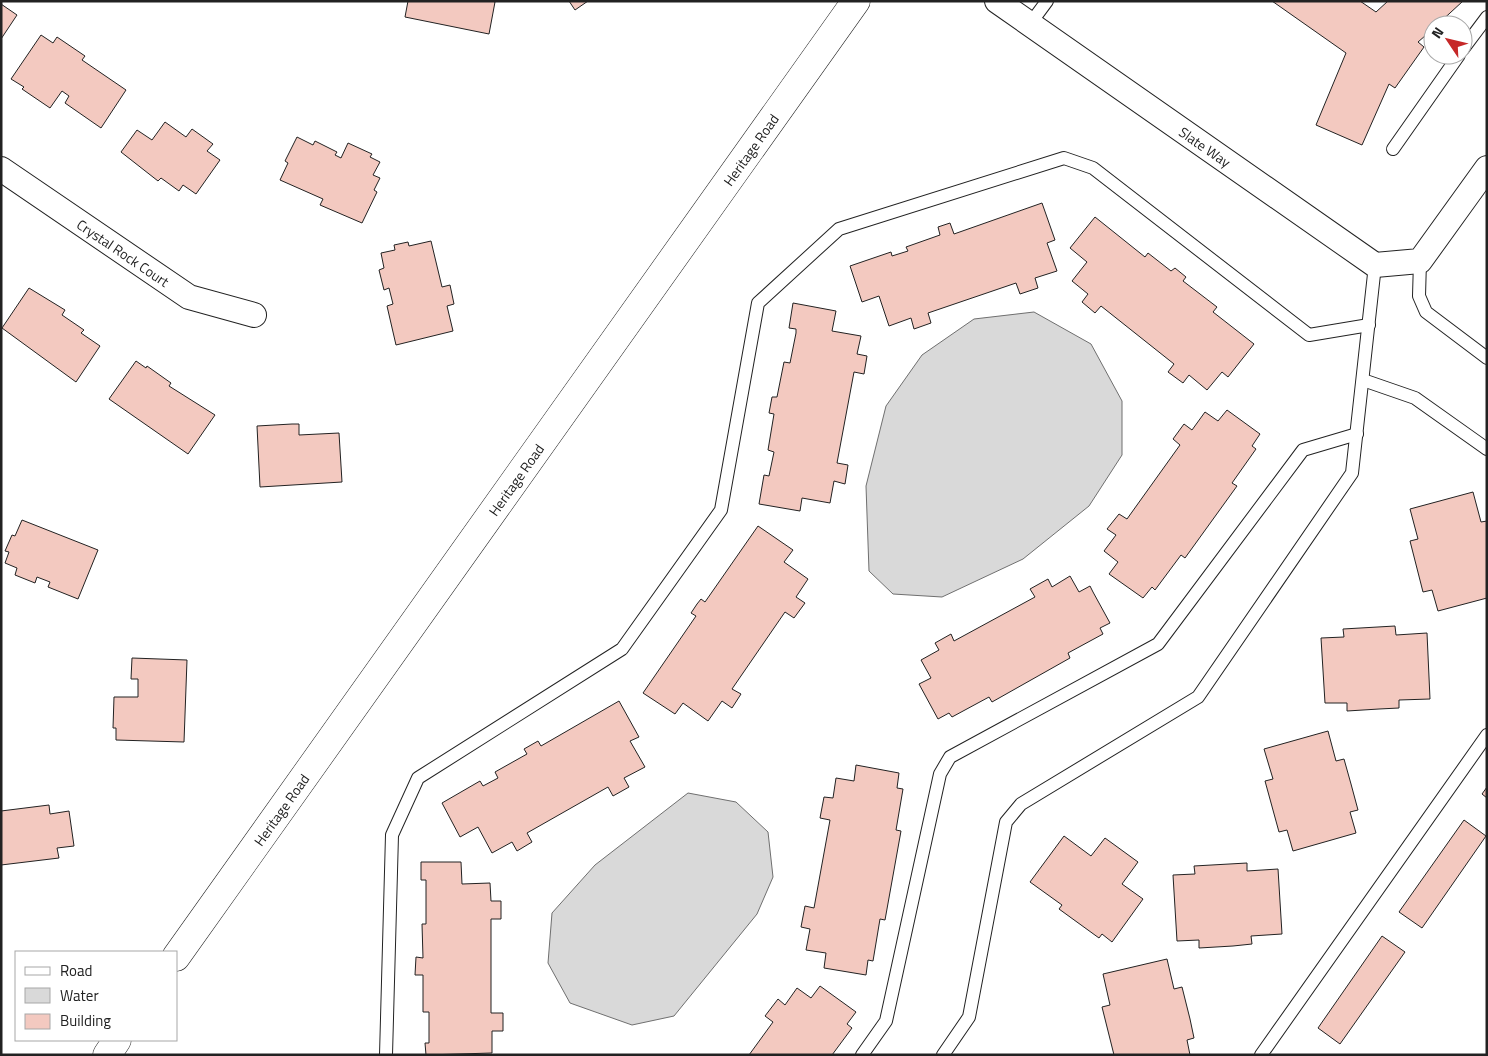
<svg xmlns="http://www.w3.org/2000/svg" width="1488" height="1056" viewBox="0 0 1488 1056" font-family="'Titillium Web',sans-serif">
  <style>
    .water { fill: #d9d9d9; stroke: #6f6f6f }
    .building { fill: #f3c9c0; stroke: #222 }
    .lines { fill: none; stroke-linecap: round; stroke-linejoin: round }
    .lane-casing { stroke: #222; stroke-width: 14 }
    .street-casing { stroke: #222; stroke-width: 26 }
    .secondary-casing { stroke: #222; stroke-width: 29 }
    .lane { stroke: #fff; stroke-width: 12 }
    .street { stroke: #fff; stroke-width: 24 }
    .secondary { stroke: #fff; stroke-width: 28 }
    .labels { text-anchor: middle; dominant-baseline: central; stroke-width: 4; stroke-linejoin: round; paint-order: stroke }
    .street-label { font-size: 14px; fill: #222; stroke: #fff }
  </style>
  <rect width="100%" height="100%" fill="#fff"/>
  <g class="water">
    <path d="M 1034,312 L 1091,344 L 1122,401 L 1122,455 L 1089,506 L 1023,559 L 942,597 L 893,594 L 869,571 L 866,486 L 886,406 L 922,355 L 974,319 Z"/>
    <path d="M 688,793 L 736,802 L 768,832 L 773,877 L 757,914 L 674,1016 L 632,1025 L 570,1003 L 548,963 L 552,913 L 595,865 Z"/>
  </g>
  <g class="building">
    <path d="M 408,1 L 492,1 L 495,2 L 489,34 L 405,17 Z"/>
    <path d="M 569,1 L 588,1 L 575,10 Z"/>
    <path d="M 1272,1 L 1360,1 L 1376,12 L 1388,1 L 1463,1 L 1437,25 L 1433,25 L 1433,29 L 1418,42 L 1424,47 L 1395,88 L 1389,84 L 1362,145 L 1316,125 L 1346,53 Z"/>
    <path d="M 1,4 L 17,15 L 1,39 Z"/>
    <path d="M 41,35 L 53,43 L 57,37 L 85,56 L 82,60 L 126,90 L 101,128 L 65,103 L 69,96 L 62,91 L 50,108 L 22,89 L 24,87 L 11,79 Z"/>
    <path d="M 165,122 L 186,137 L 192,129 L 213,144 L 207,151 L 220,160 L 196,194 L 183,185 L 179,191 L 161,178 L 158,181 L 121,152 L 137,130 L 152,140 Z"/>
    <path d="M 297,137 L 313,145 L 315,141 L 337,152 L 335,155 L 341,158 L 348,143 L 372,154 L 370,157 L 380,162 L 373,175 L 380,178 L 374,190 L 377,192 L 362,223 L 320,205 L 323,199 L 280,180 L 288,163 L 285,161 Z"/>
    <path d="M 1042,203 L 1055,240 L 1047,243 L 1057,271 L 1035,278 L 1038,288 L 1020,294 L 1016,283 L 928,313 L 931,323 L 914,329 L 911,318 L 889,326 L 879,296 L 862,302 L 850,266 L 891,252 L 892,256 L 908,251 L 906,247 L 940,235 L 938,227 L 950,223 L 954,234 Z"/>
    <path d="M 1095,217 L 1145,257 L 1148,253 L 1171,271 L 1175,268 L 1186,277 L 1183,281 L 1217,307 L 1213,312 L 1254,344 L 1228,377 L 1222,372 L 1207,390 L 1189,375 L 1183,383 L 1168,372 L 1174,364 L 1101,306 L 1095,313 L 1082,302 L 1088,294 L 1072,281 L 1087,262 L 1070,248 Z"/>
    <path d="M 431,241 L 442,287 L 450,285 L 454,304 L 447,306 L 453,331 L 396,345 L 387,306 L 393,304 L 389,288 L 384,290 L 379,270 L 384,268 L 381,253 L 395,250 L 394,245 L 408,242 L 409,246 Z"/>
    <path d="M 29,288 L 65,310 L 62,315 L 84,330 L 81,333 L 100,346 L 76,382 L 2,328 Z"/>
    <path d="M 793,303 L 836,311 L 832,331 L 861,336 L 857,354 L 867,356 L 864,374 L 854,372 L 837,463 L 848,465 L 845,484 L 834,481 L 830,503 L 802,498 L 800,511 L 759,504 L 764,475 L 769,476 L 774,452 L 768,450 L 774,414 L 769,413 L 772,397 L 777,397 L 784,362 L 790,363 L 796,333 L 796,329 L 789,328 Z"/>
    <path d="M 136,361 L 146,368 L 147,366 L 171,383 L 169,386 L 215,415 L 188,454 L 109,399 Z"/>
    <path d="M 1227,410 L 1260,434 L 1252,446 L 1256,449 L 1232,483 L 1237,486 L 1185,558 L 1181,555 L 1155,590 L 1152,587 L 1143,598 L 1109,574 L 1118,562 L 1104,551 L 1116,535 L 1107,529 L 1119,514 L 1127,519 L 1180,445 L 1173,439 L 1184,424 L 1192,430 L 1205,412 L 1218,421 Z"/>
    <path d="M 292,424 L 299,424 L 299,435 L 339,433 L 342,482 L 260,487 L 257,426 Z"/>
    <path d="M 1473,492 L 1481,522 L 1487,521 L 1487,598 L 1438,611 L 1432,590 L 1423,592 L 1410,541 L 1418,539 L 1410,509 Z"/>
    <path d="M 22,520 L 98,550 L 78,599 L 48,587 L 50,582 L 37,577 L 35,583 L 15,575 L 17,568 L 5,563 L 9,552 L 5,551 L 12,535 L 15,536 Z"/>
    <path d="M 758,526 L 793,550 L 784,562 L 808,579 L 796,597 L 805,603 L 794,618 L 785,612 L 732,689 L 741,694 L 732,708 L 722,701 L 708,721 L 683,703 L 675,714 L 643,693 L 696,616 L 691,613 L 697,604 L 701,599 L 705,602 Z"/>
    <path d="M 1070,576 L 1079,592 L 1090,586 L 1093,592 L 1110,623 L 1100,628 L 1103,634 L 1068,653 L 1070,658 L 992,702 L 989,697 L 952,717 L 949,713 L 938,719 L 919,684 L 931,678 L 921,660 L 939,650 L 935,643 L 951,634 L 954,641 L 1035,597 L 1030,589 L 1048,579 L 1052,587 Z"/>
    <path d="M 1395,626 L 1396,635 L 1427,633 L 1430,699 L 1399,700 L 1399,708 L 1379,709 L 1347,711 L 1347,703 L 1325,703 L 1321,638 L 1344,637 L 1343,629 Z"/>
    <path d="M 132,658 L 187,660 L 184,742 L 116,740 L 116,728 L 113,728 L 114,697 L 138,697 L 138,679 L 131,679 Z"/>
    <path d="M 619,701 L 639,737 L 630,741 L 645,767 L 624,778 L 629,787 L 613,796 L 608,787 L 527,833 L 532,842 L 517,851 L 512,842 L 492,853 L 478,827 L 460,837 L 442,803 L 480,781 L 483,786 L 498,778 L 495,772 L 527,754 L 524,749 L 538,741 L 541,746 Z"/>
    <path d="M 1328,731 L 1336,761 L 1344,759 L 1351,784 L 1358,810 L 1350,812 L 1356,833 L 1293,851 L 1287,830 L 1279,832 L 1265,781 L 1273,779 L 1264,749 Z"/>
    <path d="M 856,765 L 899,773 L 897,788 L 903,789 L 896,830 L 901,831 L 885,920 L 880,919 L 873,961 L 868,960 L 866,975 L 824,968 L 826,953 L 806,950 L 810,929 L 801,927 L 805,906 L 814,908 L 830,820 L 820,818 L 824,797 L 833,798 L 836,778 L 854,781 Z"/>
    <path d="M 1487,787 L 1487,798 L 1482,794 Z"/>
    <path d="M 49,805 L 50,814 L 69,811 L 74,846 L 57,848 L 59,858 L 1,865 L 1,811 Z"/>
    <path d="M 1464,820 L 1486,836 L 1422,928 L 1399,912 Z"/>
    <path d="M 1064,836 L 1091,856 L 1105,838 L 1138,862 L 1122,884 L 1143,899 L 1112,942 L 1102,934 L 1099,938 L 1059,909 L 1062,905 L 1030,882 Z"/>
    <path d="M 421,862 L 461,862 L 462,884 L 490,883 L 491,901 L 501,901 L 501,919 L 491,919 L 491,1013 L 503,1013 L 503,1031 L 492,1031 L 492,1053 L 426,1055 L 425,1043 L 429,1043 L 429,1012 L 423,1012 L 423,975 L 415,975 L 416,957 L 423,958 L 422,924 L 426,924 L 426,880 L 421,880 Z"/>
    <path d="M 1247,863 L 1247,871 L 1278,869 L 1282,934 L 1251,936 L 1252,944 L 1233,946 L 1199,948 L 1199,940 L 1177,941 L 1173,875 L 1195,874 L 1194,866 Z"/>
    <path d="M 1382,936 L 1405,952 L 1340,1044 L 1318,1028 Z"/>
    <path d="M 1167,959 L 1174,989 L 1182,987 L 1190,1019 L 1194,1038 L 1187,1040 L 1190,1055 L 1114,1055 L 1102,1007 L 1110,1005 L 1103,974 Z"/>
    <path d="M 820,986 L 856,1012 L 847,1024 L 852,1028 L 832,1055 L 749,1055 L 773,1022 L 765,1016 L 778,999 L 785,1005 L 797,988 L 811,998 Z"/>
  </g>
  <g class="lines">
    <g class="lane-casing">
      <g id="lane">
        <path d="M 1030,24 L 1047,1"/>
        <path d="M 1463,49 L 1487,17"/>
        <path d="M 1393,149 L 1459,55"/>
        <path d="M 1420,261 L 1419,296 L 1426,312 L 1487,358"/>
        <path d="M 1363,380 L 1415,398 L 1487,449"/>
        <path d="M 386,1055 L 392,835 L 418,778 L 622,649 L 721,510 L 758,303 L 839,229 L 1064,158 L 1093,168 L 1309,335 L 1369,325"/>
        <path d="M 862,1055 L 886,1021 L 940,774 L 950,757 L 1158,644 L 1303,450 L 1357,434"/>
        <path d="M 943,1055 L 969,1017 L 1006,822 L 1021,804 L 1198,697 L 1352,473 L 1375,265"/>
        <path d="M 1261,1055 L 1487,735"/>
      </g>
    </g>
    <g class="street-casing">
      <g id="street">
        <path id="s1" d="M 997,1 L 1375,265 L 1420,261 L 1487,168"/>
        <path id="s2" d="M 1,169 L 189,297 L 254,315"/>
      </g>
    </g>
    <g class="secondary-casing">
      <g id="secondary">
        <path id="s3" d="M 176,957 L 856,1"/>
        <path d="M 107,1055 L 117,1040"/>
      </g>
    </g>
    <use href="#lane" class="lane"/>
    <use href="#street" class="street"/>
    <use href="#secondary" class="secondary"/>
  </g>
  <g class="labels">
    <g class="street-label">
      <text stroke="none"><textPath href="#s1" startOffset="254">Slate Way</textPath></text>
      <text stroke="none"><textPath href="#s3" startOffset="991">Heritage Road</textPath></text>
      <text stroke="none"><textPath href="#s2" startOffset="148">Crystal Rock Court</textPath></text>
      <text stroke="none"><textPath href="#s3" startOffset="586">Heritage Road</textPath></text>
      <text stroke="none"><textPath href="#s3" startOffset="181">Heritage Road</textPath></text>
    </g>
  </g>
  <rect width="1488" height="1056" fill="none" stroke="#222222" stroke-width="5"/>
  <rect x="15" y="951" width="162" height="90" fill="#ffffff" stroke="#a7a7a7"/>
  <rect x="25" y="967" width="25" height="8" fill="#ffffff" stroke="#a7a7a7"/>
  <text x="60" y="976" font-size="15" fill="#222222">Road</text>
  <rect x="25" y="988" width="25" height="15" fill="#d9d9d9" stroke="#a7a7a7"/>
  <text x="60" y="1001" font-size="15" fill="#222222">Water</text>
  <rect x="25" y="1014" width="25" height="15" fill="#f3c9c0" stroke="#a7a7a7"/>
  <text x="60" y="1026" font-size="15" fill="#222222">Building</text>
  <g transform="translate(1448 40) rotate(305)"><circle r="24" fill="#ffffff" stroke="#a7a7a7"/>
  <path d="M0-4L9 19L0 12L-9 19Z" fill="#c62828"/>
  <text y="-8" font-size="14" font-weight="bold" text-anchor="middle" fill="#222222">N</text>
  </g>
</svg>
